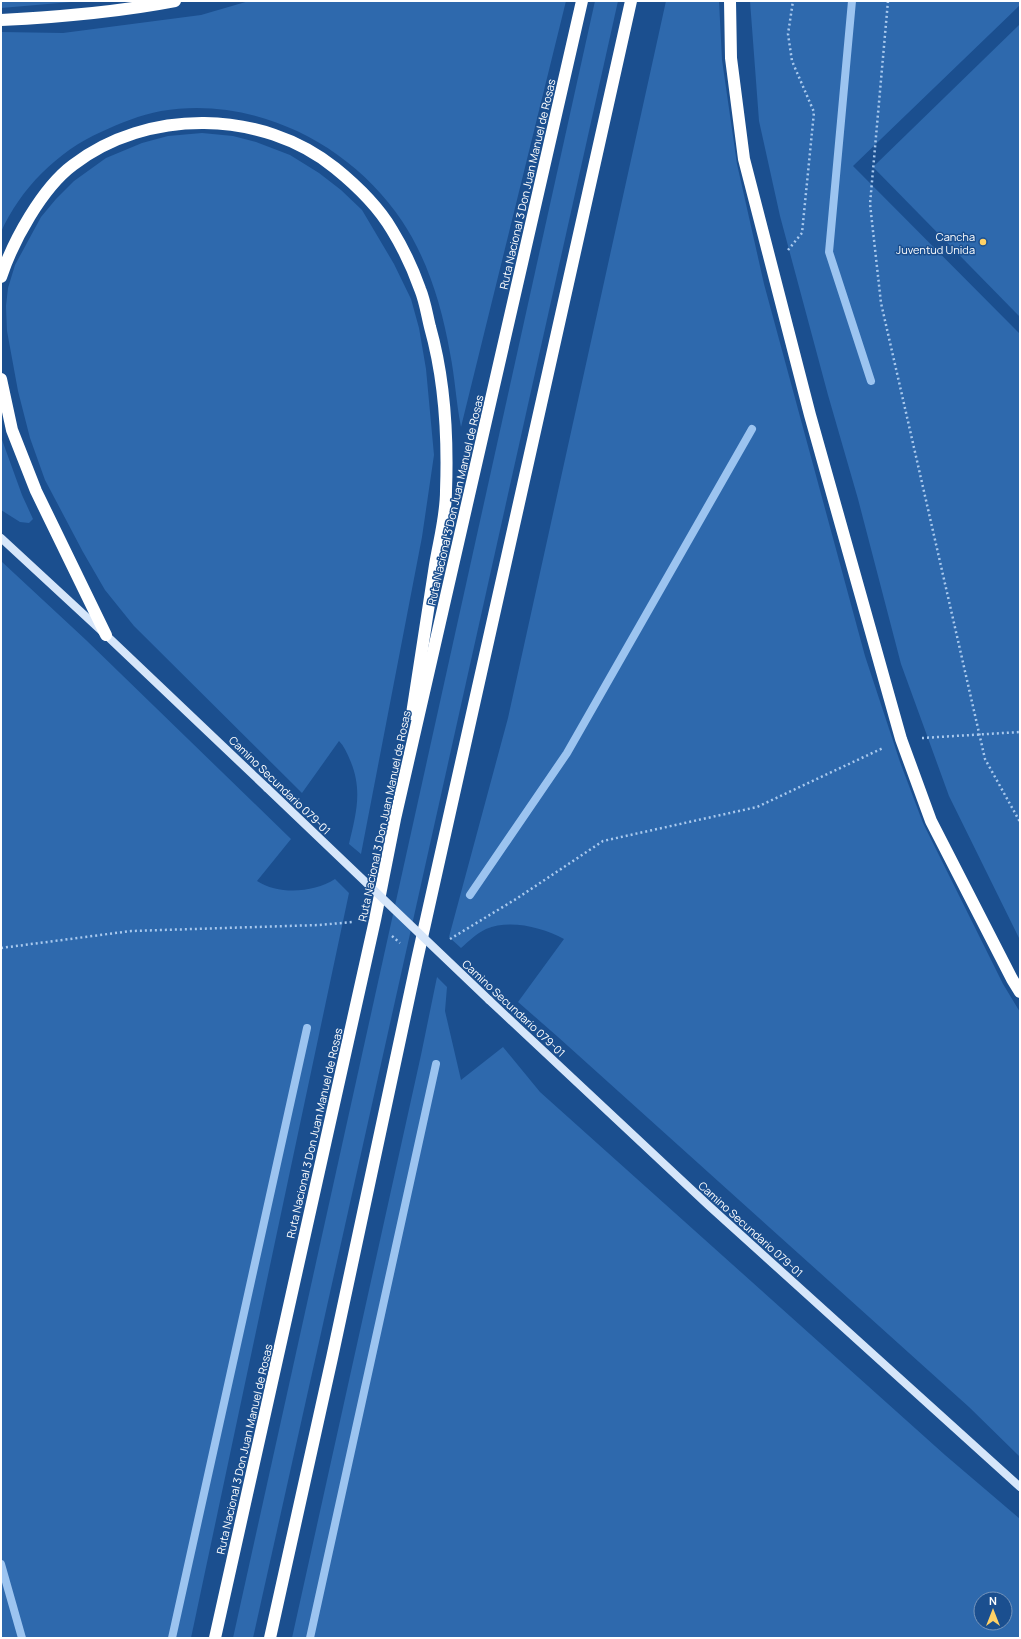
<svg xmlns="http://www.w3.org/2000/svg" width="1021" height="1639" viewBox="0 0 1021 1639" font-family="Manrope,sans-serif">
  <style>
    .green { fill: #2e69ad; fill-rule: evenodd }
    .lines { fill: none; stroke-linecap: round; stroke-linejoin: round }
    .stream { stroke: #9cc4f0; stroke-width: 8 }
    .path { stroke: #a9c9ee; stroke-width: 2.5; stroke-dasharray: 2 3; stroke-linecap: butt }
    .secondary { stroke: #d6e6fa; stroke-width: 8 }
    .highway { stroke: #fff; stroke-width: 12 }
    .secondary-bridge { stroke: #d6e6fa; stroke-width: 8 }
    .poi-dot { fill: #ffd166; stroke: #1b4f8f; stroke-width: 1.5 }
    .labels { text-anchor: middle; dominant-baseline: central; stroke-width: 3; stroke-linejoin: round; paint-order: stroke }
    .street-label { font-size: 11px; fill: #fff; stroke: #1b4f8f }
    .poi-label { font-size: 11px; fill: #fff; stroke: #1b4f8f; text-anchor: end }
  </style>
  <rect width="100%" height="100%" fill="#1b4f8f"/>
  <g class="green">
    <path d="M 1,1 L 83,1 L 1,8 Z"/>
    <path d="M 249,1 L 566,1 L 461,427 C 456,402 455,378 450,353 C 442,307 428,260 402,221 C 351,144 254,95 161,111 C 140,115 120,123 101,132 C 58,151 20,189 1,232 L 1,32 L 63,33 L 201,15 Z"/>
    <path d="M 595,1 L 618,1 L 253,1638 L 233,1638 Z"/>
    <path d="M 666,1 L 719,1 L 722,60 L 737,164 L 764,284 L 865,656 L 900,762 L 923,823 L 1003,984 L 1020,1012 L 1020,1457 L 969,1407 L 558,1037 L 518,1002 L 564,939 C 542,927 509,919 486,929 C 476,934 469,941 461,948 L 449,937 L 508,718 Z"/>
    <path d="M 750,1 L 1020,1 L 1020,5 L 853,166 L 1020,334 L 1020,940 L 949,796 L 901,664 L 858,499 L 828,395 L 780,216 L 759,121 Z"/>
    <path d="M 1020,24 L 1020,317 L 873,167 Z"/>
    <path d="M 202,133 L 233,136 L 256,142 L 290,155 L 319,173 L 341,190 L 362,210 L 394,264 L 411,299 L 419,328 L 426,369 L 434,455 L 422,537 L 361,854 L 349,844 C 356,814 363,790 350,760 C 347,753 344,746 339,741 L 302,793 L 134,626 L 105,590 L 83,552 L 45,480 L 30,438 L 18,391 L 7,331 L 6,306 L 8,288 L 15,265 L 41,217 L 56,199 L 74,181 L 106,158 L 142,143 L 168,136 Z"/>
    <path d="M 1,437 L 22,495 L 33,519 L 29,523 L 20,522 L 1,510 Z"/>
    <path d="M 1,561 L 86,640 L 291,839 L 257,881 C 279,895 313,893 335,879 L 349,893 L 191,1638 L 2,1638 L 1,1636 Z"/>
    <path d="M 437,977 L 447,987 L 445,1011 L 461,1080 L 503,1047 L 540,1092 L 945,1455 L 1020,1519 L 1020,1638 L 292,1638 L 421,1055 ZM 981,1599 L 1005,1599 L 1005,1623 L 981,1623 Z"/>
  </g>
  <g class="lines">
    <g class="stream">
      <path d="M 852,1 L 829,252 L 871,381"/>
      <path d="M 470,895 L 567,753 L 752,429"/>
      <path d="M 1,1564 L 22,1638"/>
      <path d="M 172,1638 L 307,1028"/>
      <path d="M 310,1638 L 436,1064"/>
    </g>
    <g class="path">
      <path d="M 888,1 L 870,204 L 881,303 L 985,759 L 1020,822"/>
      <path d="M 788,250 L 802,233 L 814,112 L 792,61 L 788,34 L 793,1"/>
      <path d="M 922,738 L 1020,732"/>
      <path d="M 392,936 L 400,943"/>
      <path d="M 450,939 L 516,899 L 603,841 L 757,807 L 883,748"/>
      <path d="M 1,948 L 131,931 L 319,925 L 353,922"/>
    </g>
    <g class="secondary">
      <path d="M 1,538 L 106,635 L 267,788"/>
      <path d="M 489,1000 L 708,1205 L 1020,1487"/>
    </g>
    <g class="highway">
      <path d="M 730,1 L 731,58 L 744,159 L 810,415 L 901,739 L 931,821 L 1012,979 L 1020,992"/>
      <path d="M 1,20 C 59,17 118,12 175,1"/>
      <path d="M 1,277 C 13,241 42,188 73,165 C 147,108 262,109 335,168 C 356,185 378,206 392,230 C 403,248 413,269 420,289 C 425,301 427,315 430,327 C 445,380 448,437 446,491 C 446,516 439,541 435,565 C 427,615 420,664 412,714"/>
      <path d="M 1,379 L 12,430 L 36,491 L 106,635"/>
      <path d="M 215,1638 L 375,920 L 395,819 L 582,1"/>
      <path d="M 270,1638 L 332,1358 L 417,960 L 631,1"/>
    </g>
    <path class="secondary-bridge" d="M 267,788 L 489,1000"/>
  </g>
  <circle class="poi-dot" cx="983" cy="242" r="4"/>
  <g class="labels">
    <g class="street-label">
      <text transform="translate(527 184) rotate(-77)">Ruta Nacional 3 Don Juan Manuel de Rosas</text>
      <text transform="translate(455 500) rotate(-77)">Ruta Nacional 3 Don Juan Manuel de Rosas</text>
      <text transform="translate(280 785) rotate(44)">Camino Secundario 079-01</text>
      <text transform="translate(384 816) rotate(-78)">Ruta Nacional 3 Don Juan Manuel de Rosas</text>
      <text transform="translate(514 1008) rotate(43)">Camino Secundario 079-01</text>
      <text transform="translate(314 1133) rotate(-77)">Ruta Nacional 3 Don Juan Manuel de Rosas</text>
      <text transform="translate(751 1229) rotate(42)">Camino Secundario 079-01</text>
      <text transform="translate(244 1449) rotate(-77)">Ruta Nacional 3 Don Juan Manuel de Rosas</text>
    </g>
    <g class="poi-label">
      <text x="975" y="236">Cancha<tspan x="975" dy="13">Juventud Unida</tspan></text>
    </g>
  </g>
  <rect width="1021" height="1639" fill="none" stroke="#ffffff" stroke-width="4"/>
  <g transform="translate(993 1611)"><circle r="19" fill="#1b4f8f" stroke="#7695bc"/>
  <path d="M0-3L7 15L0 10L-7 15Z" fill="#ffd166"/>
  <text y="-6" font-size="11" font-weight="bold" text-anchor="middle" fill="#ffffff">N</text>
  </g>
</svg>
